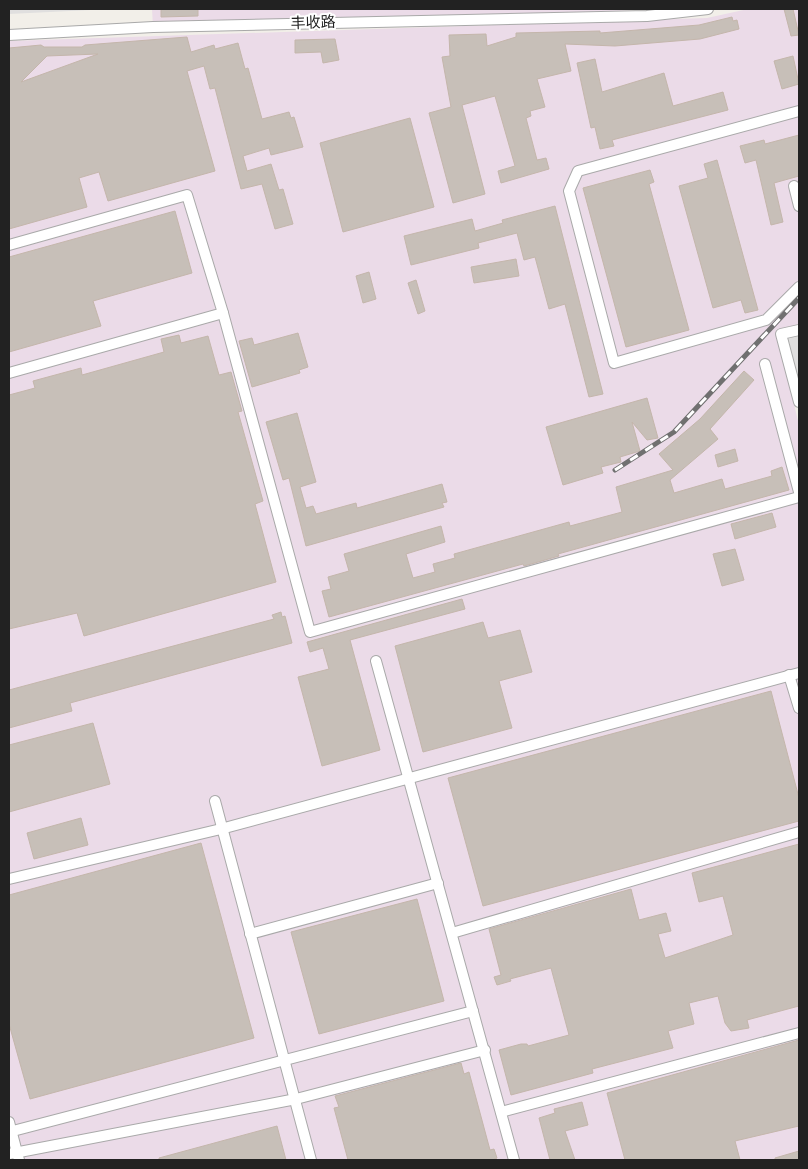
<svg xmlns="http://www.w3.org/2000/svg" width="808" height="1169" viewBox="0 0 808 1169" font-family="'Sofia Sans Condensed','Noto Sans SC',sans-serif">
  <style>
    .residential { fill: #e0dfdf }
    .industrial { fill: #ebdbe8 }
    .building { fill: #c7bfb8; stroke: #c4b6ab; fill-rule: evenodd }
    .lines { fill: none; stroke-linecap: round; stroke-linejoin: round }
    .minor-casing { stroke: #a9a9a9; stroke-width: 12 }
    .minor { stroke: #fff; stroke-width: 10 }
    .rail-casing { stroke: #707070; stroke-width: 5 }
    .rail { stroke: #fff; stroke-width: 3; stroke-dasharray: 9; stroke-linecap: butt }
    .labels { text-anchor: middle; dominant-baseline: central; stroke-width: 4; stroke-linejoin: round; paint-order: stroke }
    .street-label { font-size: 15px; fill: #222; stroke: #fff }
  </style>
  <rect width="100%" height="100%" fill="#f2efe9"/>
  <g class="residential">
    <path d="M 9,9 L 111,9 L 9,14 Z"/>
    <path d="M 799,335 L 799,382 L 788,338 Z"/>
  </g>
  <g class="industrial">
    <path d="M 152,9 L 657,9 L 451,19 L 153,27 Z"/>
    <path d="M 748,9 L 799,9 L 799,324 L 776,330 L 799,425 L 799,1160 L 9,1160 L 9,41 L 707,18 Z"/>
  </g>
  <g class="building">
    <path d="M 161,9 L 198,9 L 198,16 L 161,17 Z"/>
    <path d="M 784,9 L 793,9 L 799,35 L 791,36 Z"/>
    <path d="M 732,17 L 733,21 L 737,20 L 739,29 L 700,39 L 615,46 L 565,44 L 571,71 L 537,79 L 545,107 L 530,111 L 531,116 L 526,118 L 537,160 L 546,158 L 549,169 L 501,183 L 498,171 L 515,166 L 495,96 L 462,105 L 485,194 L 453,203 L 429,113 L 451,107 L 442,57 L 450,56 L 449,35 L 486,34 L 487,46 L 516,37 L 516,33 L 600,31 L 600,33 L 699,25 Z"/>
    <path d="M 187,37 L 191,52 L 214,45 L 215,49 L 238,43 L 245,69 L 248,68 L 262,119 L 289,112 L 291,118 L 294,117 L 303,147 L 271,155 L 269,148 L 243,156 L 247,171 L 271,164 L 279,190 L 283,189 L 293,224 L 275,229 L 262,184 L 241,189 L 215,88 L 210,89 L 204,66 L 187,71 L 215,171 L 108,201 L 99,172 L 79,178 L 87,207 L 9,229 L 9,48 L 41,45 L 44,47 L 82,47 L 85,45 ZM 98,54 L 21,82 L 47,56 Z"/>
    <path d="M 335,39 L 339,60 L 323,63 L 321,52 L 295,53 L 295,40 Z"/>
    <path d="M 793,56 L 799,84 L 782,89 L 774,61 Z"/>
    <path d="M 595,59 L 602,92 L 664,73 L 673,106 L 723,92 L 728,110 L 612,140 L 614,146 L 600,149 L 595,127 L 591,128 L 577,63 Z"/>
    <path d="M 410,118 L 434,207 L 343,232 L 320,143 Z"/>
    <path d="M 799,135 L 799,176 L 774,183 L 783,222 L 771,225 L 756,160 L 745,163 L 740,146 L 764,140 L 765,144 Z"/>
    <path d="M 717,160 L 758,310 L 745,313 L 741,300 L 713,308 L 679,186 L 708,178 L 704,164 Z"/>
    <path d="M 650,170 L 654,182 L 649,184 L 689,330 L 626,347 L 583,188 Z"/>
    <path d="M 555,206 L 603,394 L 589,397 L 565,304 L 549,309 L 535,257 L 524,260 L 517,233 L 478,243 L 479,248 L 411,265 L 404,236 L 472,219 L 475,231 L 503,223 L 502,220 Z"/>
    <path d="M 175,211 L 192,273 L 93,301 L 101,326 L 9,352 L 9,257 Z"/>
    <path d="M 516,259 L 519,276 L 474,283 L 471,267 Z"/>
    <path d="M 369,272 L 376,299 L 363,303 L 356,276 Z"/>
    <path d="M 416,280 L 425,311 L 418,314 L 408,283 Z"/>
    <path d="M 298,333 L 308,367 L 299,370 L 300,373 L 252,387 L 239,341 L 252,338 L 254,345 Z"/>
    <path d="M 179,335 L 181,343 L 208,336 L 219,375 L 231,372 L 242,411 L 238,412 L 263,501 L 255,504 L 276,582 L 84,636 L 77,613 L 9,629 L 9,395 L 35,388 L 33,381 L 81,368 L 82,375 L 164,352 L 161,339 Z"/>
    <path d="M 744,371 L 754,380 L 710,429 L 718,439 L 670,480 L 674,493 L 722,479 L 725,489 L 772,476 L 771,471 L 782,467 L 789,490 L 558,554 L 559,556 L 524,566 L 523,564 L 329,617 L 322,591 L 331,589 L 328,577 L 349,571 L 344,554 L 441,526 L 445,542 L 406,554 L 413,578 L 435,572 L 433,564 L 455,558 L 454,554 L 569,522 L 570,526 L 622,512 L 616,487 L 673,470 L 659,454 L 700,419 Z"/>
    <path d="M 647,398 L 658,438 L 647,440 L 632,422 L 640,451 L 620,457 L 621,462 L 601,467 L 603,473 L 563,485 L 546,427 Z"/>
    <path d="M 297,413 L 316,482 L 300,487 L 306,508 L 313,506 L 316,514 L 356,503 L 357,508 L 442,484 L 447,502 L 442,503 L 444,507 L 306,546 L 289,478 L 283,480 L 266,422 Z"/>
    <path d="M 735,449 L 738,461 L 718,467 L 715,455 Z"/>
    <path d="M 772,513 L 776,527 L 735,539 L 731,524 Z"/>
    <path d="M 735,549 L 744,580 L 722,586 L 713,554 Z"/>
    <path d="M 462,599 L 465,609 L 350,640 L 380,750 L 322,766 L 298,677 L 329,669 L 323,648 L 310,652 L 307,642 Z"/>
    <path d="M 281,612 L 282,617 L 285,616 L 292,643 L 70,703 L 72,711 L 9,728 L 9,690 L 274,619 L 272,615 Z"/>
    <path d="M 483,622 L 488,638 L 520,630 L 532,672 L 499,681 L 512,728 L 423,752 L 395,646 Z"/>
    <path d="M 771,691 L 799,798 L 799,821 L 483,906 L 448,778 Z"/>
    <path d="M 93,723 L 110,784 L 9,812 L 9,745 Z"/>
    <path d="M 81,818 L 88,845 L 34,859 L 27,833 Z"/>
    <path d="M 201,843 L 254,1038 L 30,1099 L 9,1024 L 9,895 Z"/>
    <path d="M 799,844 L 799,1006 L 747,1020 L 749,1028 L 731,1031 L 725,1023 L 718,996 L 689,1003 L 694,1024 L 668,1031 L 673,1048 L 592,1069 L 593,1073 L 511,1095 L 499,1050 L 521,1044 L 527,1044 L 528,1046 L 569,1035 L 551,968 L 510,979 L 511,981 L 497,985 L 494,977 L 501,975 L 489,929 L 631,889 L 639,920 L 666,913 L 671,931 L 658,934 L 665,958 L 733,935 L 723,896 L 699,902 L 692,873 Z"/>
    <path d="M 417,899 L 444,1001 L 319,1034 L 291,932 Z"/>
    <path d="M 799,1040 L 799,1126 L 735,1141 L 740,1160 L 625,1160 L 607,1093 Z"/>
    <path d="M 461,1063 L 464,1074 L 469,1072 L 490,1150 L 494,1149 L 497,1158 L 493,1160 L 348,1160 L 334,1108 L 339,1107 L 335,1096 Z"/>
    <path d="M 582,1102 L 588,1125 L 565,1131 L 575,1160 L 550,1160 L 539,1118 L 555,1113 L 554,1109 Z"/>
    <path d="M 277,1126 L 286,1160 L 159,1160 L 159,1158 Z"/>
    <path d="M 799,1151 L 799,1160 L 775,1160 L 775,1158 Z"/>
  </g>
  <g class="lines">
    <g class="minor-casing">
      <g id="minor">
        <path d="M 9,35 L 153,27 L 647,16 L 708,9"/>
        <path d="M 799,111 L 578,171 L 569,191 L 614,363 L 766,320 L 799,287"/>
        <path d="M 794,186 L 799,206"/>
        <path d="M 9,245 L 187,195 L 223,313 L 9,373"/>
        <path d="M 223,313 L 310,632 L 799,497"/>
        <path d="M 799,330 L 781,334 L 799,402"/>
        <path d="M 765,364 L 799,492"/>
        <path d="M 376,661 L 514,1160"/>
        <path d="M 789,675 L 799,708"/>
        <path d="M 215,801 L 311,1160"/>
        <path d="M 9,879 L 221,829 L 799,673"/>
        <path d="M 452,933 L 799,832"/>
        <path d="M 250,934 L 438,883"/>
        <path d="M 501,1112 L 799,1033"/>
        <path d="M 9,1122 L 19,1160"/>
        <path d="M 9,1132 L 473,1011"/>
        <path d="M 9,1154 L 296,1099 L 485,1050"/>
      </g>
    </g>
    <use href="#minor" class="minor"/>
    <g class="rail-casing">
      <path id="rail" d="M 615,470 L 674,432 L 799,298"/>
    </g>
    <use href="#rail" class="rail"/>
  </g>
  <g class="labels">
    <g class="street-label">
      <text transform="translate(313 23) rotate(-2)">丰收路</text>
    </g>
  </g>
  <rect width="808" height="1169" fill="none" stroke="#222222" stroke-width="20"/>
</svg>
